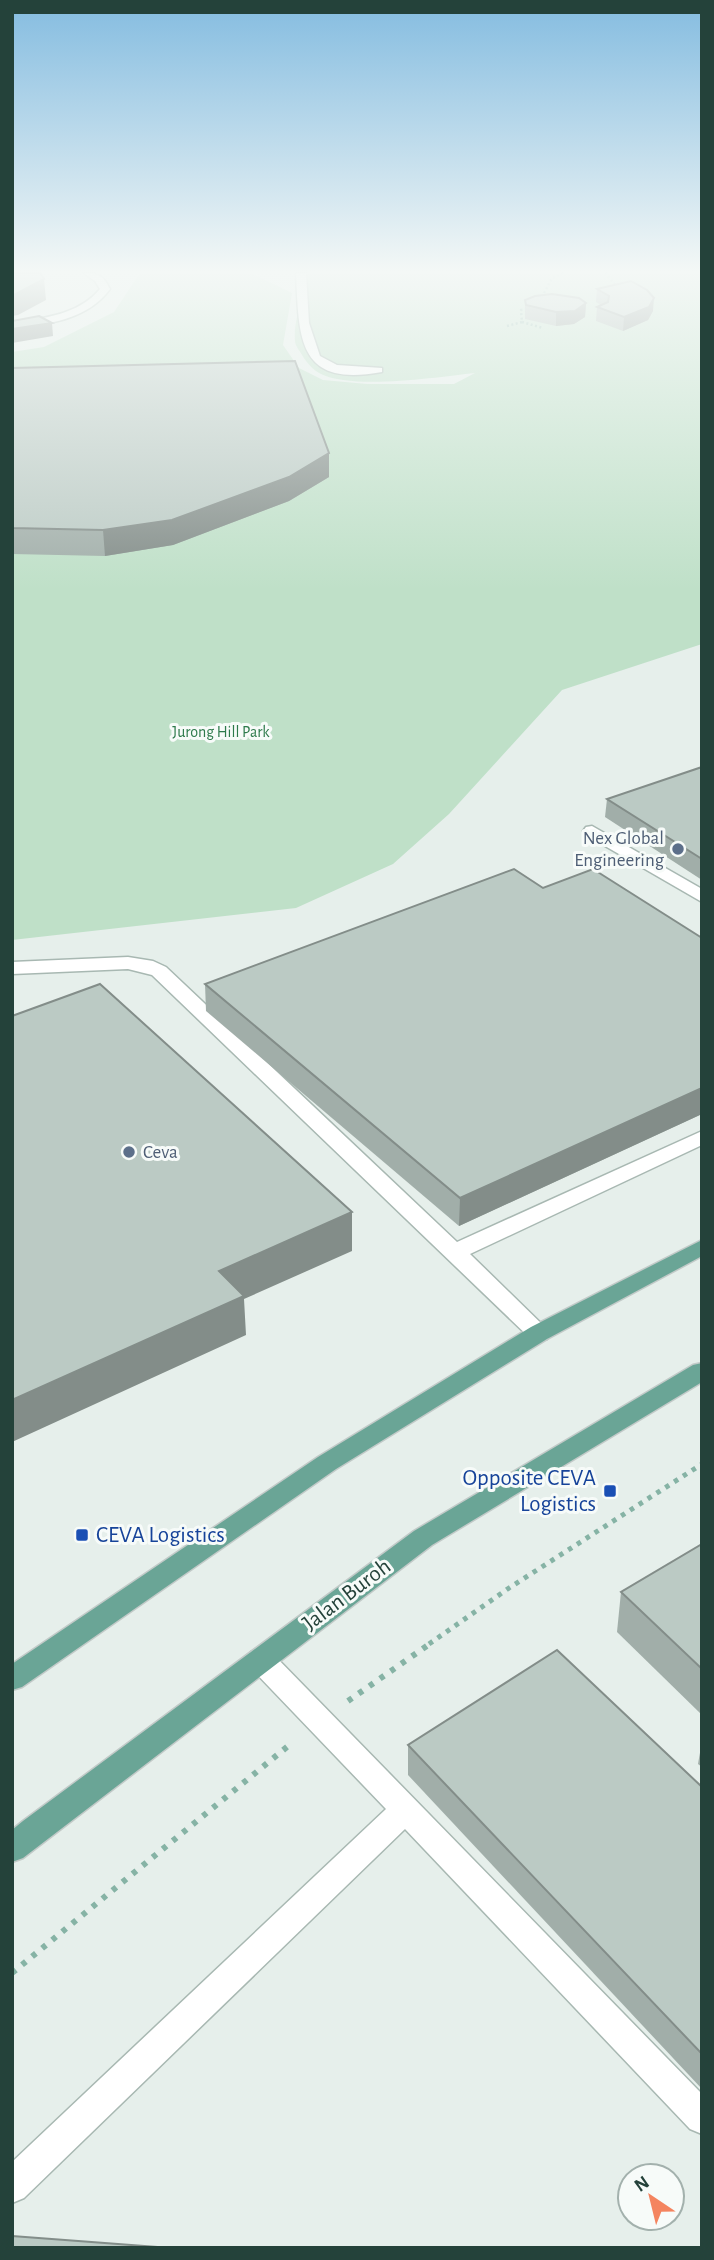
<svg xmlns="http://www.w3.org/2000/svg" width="714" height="2260" viewBox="0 0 714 2260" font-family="'Alegreya Sans',sans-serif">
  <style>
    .green { fill: #bfe0c8 }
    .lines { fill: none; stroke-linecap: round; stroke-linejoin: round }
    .minor-casing { stroke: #a8b8b2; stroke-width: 3 }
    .major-casing { stroke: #c2cac8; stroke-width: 3 }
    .path-far2 { stroke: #86b3a5; stroke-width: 2.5; stroke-dasharray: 2 2.5; stroke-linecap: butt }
    .path-far1 { stroke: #86b3a5; stroke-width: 5; stroke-dasharray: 4.5 6; stroke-linecap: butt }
    .path { stroke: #86b3a5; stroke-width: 6; stroke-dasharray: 5 8; stroke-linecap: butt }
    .minor { fill: #fff; fill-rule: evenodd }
    .major { fill: #6aa596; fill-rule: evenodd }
    .wall { fill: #a1aea9 }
    .shaded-wall { fill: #838d89 }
    .building { fill: #bbcac4; stroke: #838d89; stroke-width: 2 }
    .service-dot { fill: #5c6f8a; stroke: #f7fbf9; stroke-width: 2.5 }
    .transit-dot { fill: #1a4fb4; stroke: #f7fbf9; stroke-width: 2.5 }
    .labels { text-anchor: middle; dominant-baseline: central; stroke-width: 6; stroke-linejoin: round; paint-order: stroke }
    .far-park-label { font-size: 16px; fill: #2d7a4b; stroke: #f7fbf9 }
    .service-label { font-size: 19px; fill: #4e5e75; stroke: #f7fbf9; text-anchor: end }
    .near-transit-label { font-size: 23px; fill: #164399; stroke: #f7fbf9; text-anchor: end }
    .near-street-label { font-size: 23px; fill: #24423a; stroke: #f7fbf9 }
  </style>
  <rect width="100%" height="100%" fill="#e6efeb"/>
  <path class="green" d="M 140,273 L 251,273 L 292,293 L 283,345 L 299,368 L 323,380 L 367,384 L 454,384 L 475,373 C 438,377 354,390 321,374 C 314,371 306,362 302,355 C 300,351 295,346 295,341 C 293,314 307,303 295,273 L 702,273 L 702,644 L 562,690 L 449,814 L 393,864 L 296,908 L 12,940 L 12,352 L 44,347 L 114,312 Z"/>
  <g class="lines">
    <g class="minor-casing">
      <g id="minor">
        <path d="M 84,273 C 99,273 103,276 110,289 C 87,320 48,324 12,329 L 12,323 C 43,318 79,315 100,289 L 95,281 Z"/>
        <path d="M 296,273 L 306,273 L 309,323 L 320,356 L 337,365 L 382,368 L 382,372 C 297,388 299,338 296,273 Z"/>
        <path d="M 592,826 L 702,889 L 702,902 L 586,835 L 583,831 L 586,827 Z"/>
        <path d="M 128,957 L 153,961 L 166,967 L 457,1242 L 702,1131 L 702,1145 L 470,1254 L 551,1333 L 547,1339 L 539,1341 L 531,1339 L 152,975 L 128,969 L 12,974 L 12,962 Z"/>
        <path d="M 261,1649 L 271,1652 L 702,2094 L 702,2134 L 690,2129 L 405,1829 L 24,2198 L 12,2203 L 12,2162 L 386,1809 L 251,1668 L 247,1660 L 251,1652 Z"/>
      </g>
    </g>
    <g class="major-casing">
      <g id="major">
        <path d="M 702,1240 L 702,1256 L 547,1339 L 336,1469 L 22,1687 L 12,1690 L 12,1664 L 318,1457 L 531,1327 Z"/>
        <path d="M 702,1363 L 702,1382 L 432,1545 L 23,1858 L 12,1862 L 12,1830 L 23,1821 L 414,1531 L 693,1365 Z"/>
      </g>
    </g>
    <g class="path-far2">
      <path d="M 605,273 L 617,287"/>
      <path d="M 544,293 L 552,278 L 564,273"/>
      <path d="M 522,322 L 543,328"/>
      <path d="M 507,326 L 522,322 L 521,310 L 528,309"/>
    </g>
    <path class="path-far1" d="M 429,1644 L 509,1588 L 702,1464"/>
    <g class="path">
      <path d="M 348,1701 L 431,1643"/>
      <path d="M 12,1973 L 293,1742"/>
    </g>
    <use href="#minor" class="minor"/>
    <use href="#major" class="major"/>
  </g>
  <g class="wall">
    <path d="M 597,289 L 653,311 L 648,320 L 623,331 L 596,321 L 597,307 L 601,305 L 596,302 Z"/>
    <path d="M 525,300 L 586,303 L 585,317 L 574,324 L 556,326 L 525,319 Z"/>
    <path d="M 12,368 L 329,477 L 289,501 L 173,545 L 105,556 L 12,554 Z"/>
    <path d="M 702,767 L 702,880 L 605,817 L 607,799 Z"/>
    <path d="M 543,888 L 702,938 L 702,1114 L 459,1226 L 206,1011 L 205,984 Z"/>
    <path d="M 702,1544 L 702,1715 L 617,1632 L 621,1592 Z"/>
    <path d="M 702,1741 L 702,1767 L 698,1764 Z"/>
    <path d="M 408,1745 L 702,1787 L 702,2089 L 408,1775 Z"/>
  </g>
  <g class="shaded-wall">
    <path d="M 44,279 L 46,300 L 18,315 L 12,316 L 12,295 Z"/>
    <path d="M 654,298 L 653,311 L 648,320 L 623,331 L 624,317 Z"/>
    <path d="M 586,303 L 585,317 L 574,324 L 556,326 L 556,312 Z"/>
    <path d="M 52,323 L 53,336 L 12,343 L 12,329 Z"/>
    <path d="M 329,453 L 329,477 L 289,501 L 173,545 L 105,556 L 103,530 Z"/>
    <path d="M 702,1088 L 702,1114 L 459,1226 L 460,1198 Z"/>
    <path d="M 352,1212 L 352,1251 L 244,1299 L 246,1335 L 12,1442 L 12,1400 L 219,1271 Z"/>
  </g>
  <g class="building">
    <path d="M 12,273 L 40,273 L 44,279 L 16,294 L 12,295 Z"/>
    <path d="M 631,281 L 647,290 L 654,298 L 649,307 L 624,317 L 597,307 L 608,302 L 609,296 L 597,289 Z"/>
    <path d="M 552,294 L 579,298 L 586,303 L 575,311 L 556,312 L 526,305 L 525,300 L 535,296 Z"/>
    <path d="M 39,316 L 52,323 L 12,329 L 12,321 Z"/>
    <path d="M 295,361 L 329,453 L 289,477 L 172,520 L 103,530 L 12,528 L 12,368 Z"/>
    <path d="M 702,767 L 702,859 L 607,799 Z"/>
    <path d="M 514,869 L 543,888 L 593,869 L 702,938 L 702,1088 L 460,1198 L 205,984 Z"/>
    <path d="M 100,984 L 352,1212 L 219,1271 L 244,1296 L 12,1400 L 12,1016 Z"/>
    <path d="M 702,1544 L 702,1669 L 621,1592 Z"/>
    <path d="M 557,1650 L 702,1787 L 702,2054 L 408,1745 Z"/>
    <path d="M 12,2236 L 171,2248 L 12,2248 Z"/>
  </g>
  <linearGradient id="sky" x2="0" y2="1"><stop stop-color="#84bce0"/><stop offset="0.46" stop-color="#f4f8f6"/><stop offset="1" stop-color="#f4f8f6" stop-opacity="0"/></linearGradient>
  <rect width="714" height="590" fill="url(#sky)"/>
  <g class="service-dot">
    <circle cx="678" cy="849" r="7"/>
    <circle cx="129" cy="1152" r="7"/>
  </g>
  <g class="transit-dot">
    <rect x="603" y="1484" width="14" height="14" rx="3.5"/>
    <rect x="75" y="1528" width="14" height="14" rx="3.5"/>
  </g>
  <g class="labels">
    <g class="far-park-label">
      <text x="221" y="732">Jurong Hill Park</text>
    </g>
    <g class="service-label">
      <text x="664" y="838">Nex Global<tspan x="664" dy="22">Engineering</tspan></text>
      <text x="143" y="1152" text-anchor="start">Ceva</text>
    </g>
    <g class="near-transit-label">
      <text x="596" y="1478">Opposite CEVA<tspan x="596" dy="26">Logistics</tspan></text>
      <text x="96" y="1535" text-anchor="start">CEVA Logistics</text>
    </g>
    <g class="near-street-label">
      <text transform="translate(347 1595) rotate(-37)">Jalan Buroh</text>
    </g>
  </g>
  <rect width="714" height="2260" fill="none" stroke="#24423a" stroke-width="28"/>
  <g transform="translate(651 2197) rotate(325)"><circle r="33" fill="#f7fbf9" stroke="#a3b1ad" stroke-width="2"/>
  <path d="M0-5L12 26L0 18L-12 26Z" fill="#f4845f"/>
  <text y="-10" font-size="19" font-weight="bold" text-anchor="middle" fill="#24423a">N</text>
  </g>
</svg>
